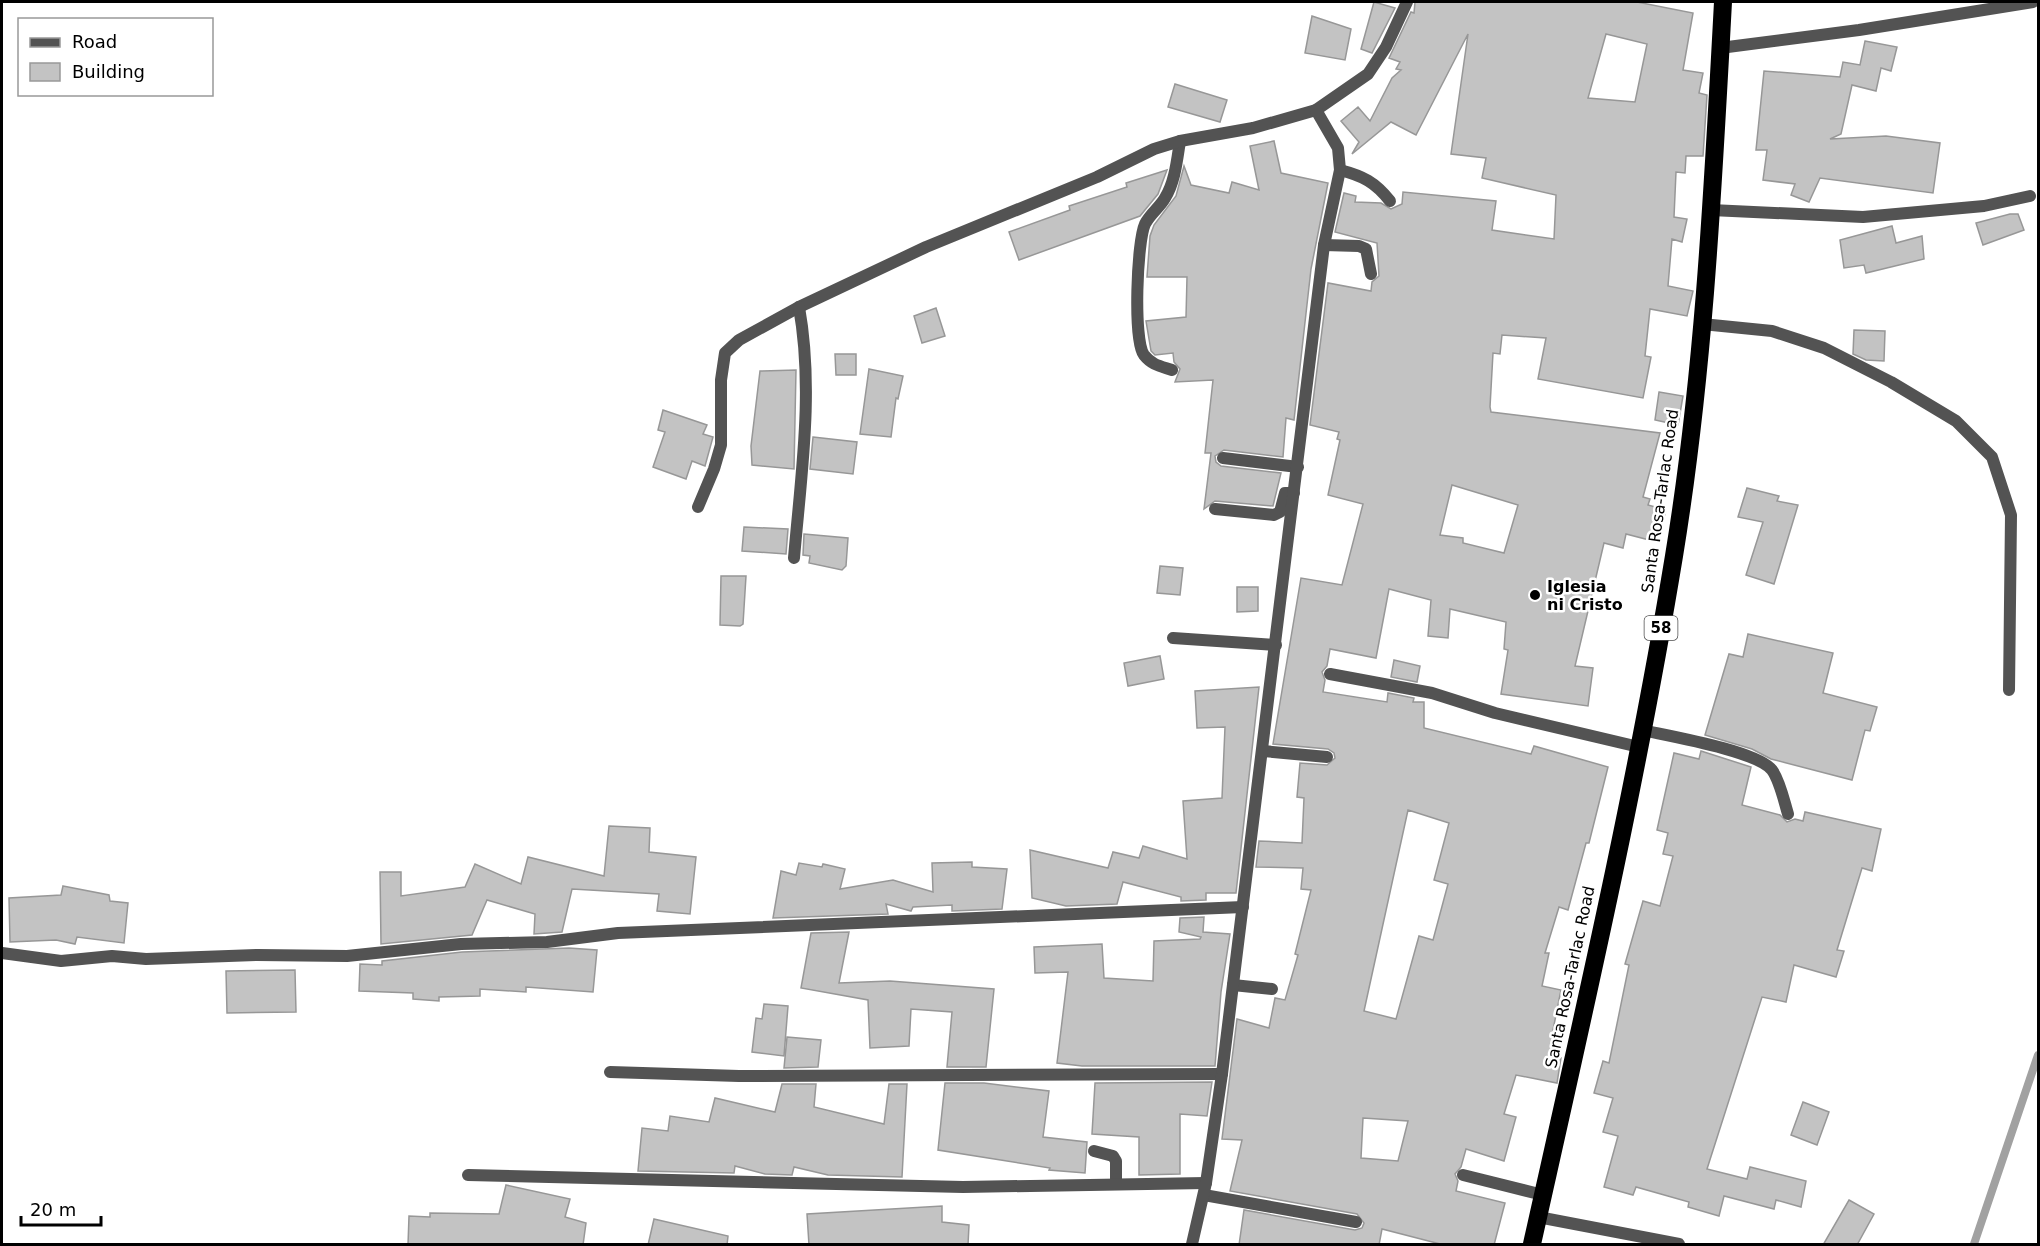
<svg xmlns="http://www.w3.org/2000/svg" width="2040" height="1246" viewBox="0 0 2040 1246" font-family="'DejaVu Sans',sans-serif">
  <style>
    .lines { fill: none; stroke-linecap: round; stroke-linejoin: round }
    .stream { stroke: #a1a1a1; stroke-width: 8 }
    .building { fill: #c3c3c3; stroke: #979797; stroke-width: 1.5; fill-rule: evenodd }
    .lane { stroke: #535353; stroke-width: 12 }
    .street { stroke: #535353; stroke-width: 12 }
    .highway { stroke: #000; stroke-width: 18 }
    .poi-dot { fill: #000; stroke: #fff; stroke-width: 2 }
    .labels { text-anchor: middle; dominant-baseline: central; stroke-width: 5; stroke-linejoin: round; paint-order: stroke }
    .shield { fill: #fff; stroke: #4c4c4c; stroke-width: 1.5 }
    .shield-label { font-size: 15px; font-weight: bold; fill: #000 }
    .street-label { font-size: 16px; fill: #000; stroke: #fff }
    .poi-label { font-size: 16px; font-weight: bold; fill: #000; stroke: #fff; text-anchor: start }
  </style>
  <rect width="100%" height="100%" fill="#fff"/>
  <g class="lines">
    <path class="stream" d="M 1974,1244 L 2038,1055"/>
  </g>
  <g class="building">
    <path d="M 1374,2 L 1395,8 L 1372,53 L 1361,49 Z"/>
    <path d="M 1415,2 L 1637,2 L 1693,13 L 1683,70 L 1703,73 L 1699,93 L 1707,95 L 1703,156 L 1686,156 L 1685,173 L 1676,172 L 1674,217 L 1687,219 L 1682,242 L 1672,239 L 1668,286 L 1693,291 L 1687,316 L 1650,309 L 1645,356 L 1651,357 L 1643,398 L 1538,379 L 1546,338 L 1502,335 L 1500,354 L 1493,353 L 1490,407 L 1491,412 L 1660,433 L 1643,497 L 1650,499 L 1648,505 L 1666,510 L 1657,542 L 1626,534 L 1623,548 L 1604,543 L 1575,666 L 1593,668 L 1588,706 L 1501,694 L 1508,650 L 1504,649 L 1506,622 L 1450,609 L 1448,638 L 1428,636 L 1431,600 L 1389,589 L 1376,658 L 1330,649 L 1327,666 L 1322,672 L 1325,680 L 1323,692 L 1387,702 L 1388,693 L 1414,698 L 1413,702 L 1424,702 L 1424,728 L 1531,754 L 1534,746 L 1608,767 L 1589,843 L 1586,843 L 1568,910 L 1559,907 L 1545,953 L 1549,953 L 1542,986 L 1561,990 L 1553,1030 L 1557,1031 L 1553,1057 L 1561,1058 L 1557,1083 L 1516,1075 L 1504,1114 L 1516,1117 L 1504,1161 L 1466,1149 L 1461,1167 L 1455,1174 L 1458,1181 L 1456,1191 L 1505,1203 L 1494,1245 L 1444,1245 L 1382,1229 L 1379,1245 L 1239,1245 L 1244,1210 L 1355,1230 L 1362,1228 L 1364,1223 L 1357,1214 L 1230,1191 L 1242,1140 L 1222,1139 L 1237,1019 L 1269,1028 L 1275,998 L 1285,1000 L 1298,955 L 1295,954 L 1311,890 L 1301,889 L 1303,868 L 1256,867 L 1259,841 L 1302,843 L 1304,798 L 1297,797 L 1300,763 L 1327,765 L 1335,758 L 1334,753 L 1328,749 L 1273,744 L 1301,578 L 1342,585 L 1363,504 L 1328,495 L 1340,440 L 1337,439 L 1339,432 L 1310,425 L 1328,283 L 1371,291 L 1372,282 L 1379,276 L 1377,243 L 1335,232 L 1344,193 L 1356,196 L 1355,202 L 1381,203 L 1391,209 L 1402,204 L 1403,192 L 1496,201 L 1492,230 L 1554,239 L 1556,195 L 1482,178 L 1486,158 L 1451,154 L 1468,34 L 1416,135 L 1391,122 L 1352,154 L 1359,142 L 1341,121 L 1358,107 L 1370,121 L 1392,78 L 1401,70 L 1396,69 L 1400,62 L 1389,58 L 1411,12 L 1414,13 ZM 1606,34 L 1647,44 L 1635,102 L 1588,98 ZM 1452,485 L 1518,505 L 1504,553 L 1463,543 L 1463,538 L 1440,535 ZM 1408,810 L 1449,823 L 1434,880 L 1448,884 L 1433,940 L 1419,936 L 1396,1019 L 1364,1011 ZM 1363,1118 L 1408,1121 L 1398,1161 L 1361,1158 Z"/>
    <path d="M 1312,16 L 1351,29 L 1345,60 L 1305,53 Z"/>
    <path d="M 1865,41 L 1897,47 L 1891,71 L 1881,68 L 1876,91 L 1852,85 L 1841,134 L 1830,139 L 1886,136 L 1940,143 L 1933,193 L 1820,178 L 1809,202 L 1791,195 L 1795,184 L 1763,180 L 1767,150 L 1756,150 L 1764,71 L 1840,77 L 1843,62 L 1860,65 Z"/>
    <path d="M 1175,84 L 1227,100 L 1220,122 L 1168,107 Z"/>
    <path d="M 1274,141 L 1281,173 L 1328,183 L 1311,269 L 1294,420 L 1286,418 L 1283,457 L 1224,450 L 1215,456 L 1216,462 L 1221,466 L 1281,473 L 1273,506 L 1215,501 L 1204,509 L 1211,453 L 1205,453 L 1213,380 L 1175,382 L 1180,369 L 1174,362 L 1173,353 L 1155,355 L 1151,351 L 1146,321 L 1186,317 L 1187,277 L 1147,277 L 1150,236 L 1154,225 L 1176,196 L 1184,166 L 1191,185 L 1229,193 L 1232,182 L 1259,190 L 1250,146 Z"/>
    <path d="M 1167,170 L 1158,194 L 1140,216 L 1019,260 L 1009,232 L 1070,210 L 1069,206 L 1127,187 L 1126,183 Z"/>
    <path d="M 2010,214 L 2018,214 L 2024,230 L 1983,245 L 1976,223 Z"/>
    <path d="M 1892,226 L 1896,243 L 1922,236 L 1924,259 L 1866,273 L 1864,265 L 1844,268 L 1840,240 Z"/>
    <path d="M 936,308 L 945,336 L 922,343 L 914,316 Z"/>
    <path d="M 1854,330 L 1885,331 L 1884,361 L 1866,360 L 1853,354 Z"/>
    <path d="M 835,354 L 856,354 L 856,375 L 836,375 Z"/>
    <path d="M 869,369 L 903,376 L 898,399 L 896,398 L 891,437 L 860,434 Z"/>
    <path d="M 796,370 L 794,469 L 752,465 L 751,446 L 760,371 Z"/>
    <path d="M 1659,392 L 1683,396 L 1678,425 L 1655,420 Z"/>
    <path d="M 663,410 L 707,425 L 703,434 L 713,437 L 705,466 L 692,461 L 686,479 L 653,467 L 665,432 L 658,430 Z"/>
    <path d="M 813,437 L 857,442 L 853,474 L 810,469 Z"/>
    <path d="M 1747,488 L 1779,496 L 1777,501 L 1798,505 L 1774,584 L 1746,575 L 1763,522 L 1738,517 Z"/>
    <path d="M 744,527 L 788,529 L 786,554 L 742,551 Z"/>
    <path d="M 804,534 L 848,538 L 846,566 L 842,570 L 809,563 L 810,556 L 803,555 Z"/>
    <path d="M 1160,566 L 1183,568 L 1180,595 L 1157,593 Z"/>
    <path d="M 721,576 L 746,576 L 743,624 L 740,626 L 720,625 Z"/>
    <path d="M 1237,587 L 1258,587 L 1258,611 L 1237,612 Z"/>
    <path d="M 1748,634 L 1833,653 L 1823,693 L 1877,707 L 1870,731 L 1865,730 L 1852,780 L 1771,759 L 1752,749 L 1705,735 L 1729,654 L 1743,657 Z"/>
    <path d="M 1160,656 L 1164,679 L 1128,686 L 1124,663 Z"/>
    <path d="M 1394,660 L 1420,666 L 1417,682 L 1391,677 Z"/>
    <path d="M 1259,687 L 1236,893 L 1206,893 L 1206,900 L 1181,901 L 1181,897 L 1123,882 L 1117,904 L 1066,906 L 1032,898 L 1030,850 L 1108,868 L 1113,852 L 1139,858 L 1143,846 L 1187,859 L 1183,801 L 1222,798 L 1225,727 L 1197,728 L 1195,691 Z"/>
    <path d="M 1701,751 L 1751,767 L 1742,805 L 1780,815 L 1787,822 L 1795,819 L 1803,821 L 1805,812 L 1881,829 L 1872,871 L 1862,868 L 1837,950 L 1844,951 L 1836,977 L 1794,965 L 1786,1002 L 1762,997 L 1707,1169 L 1747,1179 L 1750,1167 L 1806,1181 L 1801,1207 L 1776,1200 L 1774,1209 L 1724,1196 L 1719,1216 L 1688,1207 L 1689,1202 L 1636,1187 L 1633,1195 L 1604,1187 L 1618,1136 L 1603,1132 L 1613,1098 L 1594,1093 L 1603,1061 L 1609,1063 L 1629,965 L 1625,964 L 1643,901 L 1660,906 L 1673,856 L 1663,854 L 1668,833 L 1657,830 L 1674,753 L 1699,759 Z"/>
    <path d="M 609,826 L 650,828 L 649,852 L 696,857 L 690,914 L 657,911 L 659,894 L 572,889 L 562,932 L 534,934 L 535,914 L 487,900 L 472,935 L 381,944 L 380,872 L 401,872 L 401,896 L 465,887 L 475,864 L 521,884 L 528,857 L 604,876 Z"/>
    <path d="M 972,862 L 972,867 L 1007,869 L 1002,909 L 952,911 L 952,905 L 913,907 L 911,911 L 886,904 L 888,914 L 773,918 L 781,871 L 796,875 L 799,863 L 822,867 L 823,864 L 845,869 L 840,889 L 893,880 L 933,892 L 932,863 Z"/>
    <path d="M 63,886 L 109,895 L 110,901 L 128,903 L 124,943 L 77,937 L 75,944 L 56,940 L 10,942 L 9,898 L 61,895 Z"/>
    <path d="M 1204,917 L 1203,932 L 1230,934 L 1221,992 L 1215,1066 L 1082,1066 L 1057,1063 L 1068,972 L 1035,973 L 1034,947 L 1102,944 L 1104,978 L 1153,981 L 1154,941 L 1200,939 L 1201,937 L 1179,932 L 1180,918 Z"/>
    <path d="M 849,932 L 839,983 L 890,981 L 994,989 L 986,1067 L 947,1067 L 952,1012 L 911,1009 L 909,1046 L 870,1048 L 868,1000 L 801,988 L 811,933 Z"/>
    <path d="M 569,948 L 597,950 L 593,992 L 526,987 L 526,992 L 480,989 L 480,996 L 439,997 L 439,1001 L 413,999 L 413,993 L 359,991 L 360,964 L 382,965 L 382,961 L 462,952 Z"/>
    <path d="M 295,970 L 296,1012 L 227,1013 L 226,971 Z"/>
    <path d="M 764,1004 L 788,1006 L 784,1056 L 752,1052 L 756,1018 L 762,1019 Z"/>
    <path d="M 787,1037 L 821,1040 L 818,1067 L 784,1068 Z"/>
    <path d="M 1212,1082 L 1207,1116 L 1180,1114 L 1180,1174 L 1139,1175 L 1139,1137 L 1092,1134 L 1095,1083 Z"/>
    <path d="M 945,1083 L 984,1083 L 1049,1091 L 1043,1137 L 1087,1142 L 1085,1173 L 1049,1170 L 1050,1168 L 938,1150 Z"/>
    <path d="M 782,1084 L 816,1084 L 814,1107 L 884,1124 L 889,1084 L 907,1084 L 902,1177 L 828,1175 L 794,1167 L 792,1175 L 765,1174 L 735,1166 L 734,1173 L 638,1171 L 642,1128 L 668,1131 L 670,1116 L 709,1122 L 715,1098 L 775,1112 Z"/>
    <path d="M 1803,1102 L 1829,1112 L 1817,1145 L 1791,1135 Z"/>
    <path d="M 506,1185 L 570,1199 L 565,1217 L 586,1223 L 583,1245 L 408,1245 L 409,1216 L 430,1217 L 430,1213 L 499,1214 Z"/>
    <path d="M 1849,1200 L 1874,1214 L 1857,1245 L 1823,1245 Z"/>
    <path d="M 942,1206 L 942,1222 L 969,1225 L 968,1245 L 809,1245 L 807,1214 Z"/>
    <path d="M 654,1219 L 728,1236 L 727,1245 L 648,1245 Z"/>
  </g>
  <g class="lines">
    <g class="lane">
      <path d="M 1340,170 C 1363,176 1375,182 1390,201"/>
      <path d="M 1711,210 L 1863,217 L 1984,206 L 2030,196"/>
      <path d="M 1324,245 L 1359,246 L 1366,249 L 1371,274"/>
      <path d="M 1702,324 L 1772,331 L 1824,348 L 1891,382 L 1956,421 L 1992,457 L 2011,515 L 2009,690"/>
      <path d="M 1223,458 L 1298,467"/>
      <path d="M 1215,509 L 1274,515 L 1280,512 L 1285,493 L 1294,493"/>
      <path d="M 1173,638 L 1276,645"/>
      <path d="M 1263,751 L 1327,757"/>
      <path d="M 1233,985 L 1272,989"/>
      <path d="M 1094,1151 L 1113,1156 L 1116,1161 L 1116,1184"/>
      <path d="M 1463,1175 L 1543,1195"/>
      <path d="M 1538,1217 L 1679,1244"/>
    </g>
    <g class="street">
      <path d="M 1720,48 L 1859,30 L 2033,2"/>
      <path d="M 1172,370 C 1160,366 1152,365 1144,355 C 1133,340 1137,241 1145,224 C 1150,214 1160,207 1165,198 C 1175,182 1177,160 1180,141"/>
      <path d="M 698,507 L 714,469 L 721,445 L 721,380 L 725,353 L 739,340 L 799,307 L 926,247 L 1097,177 L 1154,149 L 1180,141 L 1253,128 L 1316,110 L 1368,74 L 1386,47 L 1407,2"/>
      <path d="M 794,558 C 801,475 814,390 799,307"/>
      <path d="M 1330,674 L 1432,693 L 1495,713 L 1639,747"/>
      <path d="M 1642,730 C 1669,736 1757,751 1772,770 C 1780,781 1784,801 1788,814"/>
      <path d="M 2,953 L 61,961 L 112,956 L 146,959 L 257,955 L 347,956 L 461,944 L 547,942 L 618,933 L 1243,907"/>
      <path d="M 610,1072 L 739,1076 L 1222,1074"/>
      <path d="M 468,1175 L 963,1187 L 1206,1183"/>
      <path d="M 1204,1195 L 1356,1222"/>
      <path d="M 1192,1244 L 1206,1183 L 1222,1074 L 1324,245 L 1340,170 L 1338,148 L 1316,110"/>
    </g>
    <path class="highway" d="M 1532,1244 C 1583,1016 1636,787 1674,556 C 1704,373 1713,187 1723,2"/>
  </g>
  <circle class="poi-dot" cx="1535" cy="595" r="6"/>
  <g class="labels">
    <rect class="shield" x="1644.5" y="616" width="33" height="24" rx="4.5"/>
    <g class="shield-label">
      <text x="1661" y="628">58</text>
    </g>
    <g class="street-label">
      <text transform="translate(1660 501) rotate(-82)">Santa Rosa-Tarlac Road</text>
      <text transform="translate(1570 977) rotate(-78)">Santa Rosa-Tarlac Road</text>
    </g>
    <g class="poi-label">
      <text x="1547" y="586">Iglesia<tspan x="1547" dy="18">ni Cristo</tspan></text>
    </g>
  </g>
  <rect width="2040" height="1246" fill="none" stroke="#000000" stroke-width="6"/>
  <rect x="18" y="18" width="195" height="78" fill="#ffffff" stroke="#999999" stroke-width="1.5"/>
  <rect x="30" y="38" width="30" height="9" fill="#535353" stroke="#999999" stroke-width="1.5"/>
  <text x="72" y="48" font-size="18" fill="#000000">Road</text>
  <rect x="30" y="63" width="30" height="18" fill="#c3c3c3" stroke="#999999" stroke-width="1.5"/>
  <text x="72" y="78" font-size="18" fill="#000000">Building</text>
  <path d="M21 1216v9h80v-9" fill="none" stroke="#000000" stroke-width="3"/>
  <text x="30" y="1216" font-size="18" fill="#000000" stroke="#ffffff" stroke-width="4.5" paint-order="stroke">20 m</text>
</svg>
